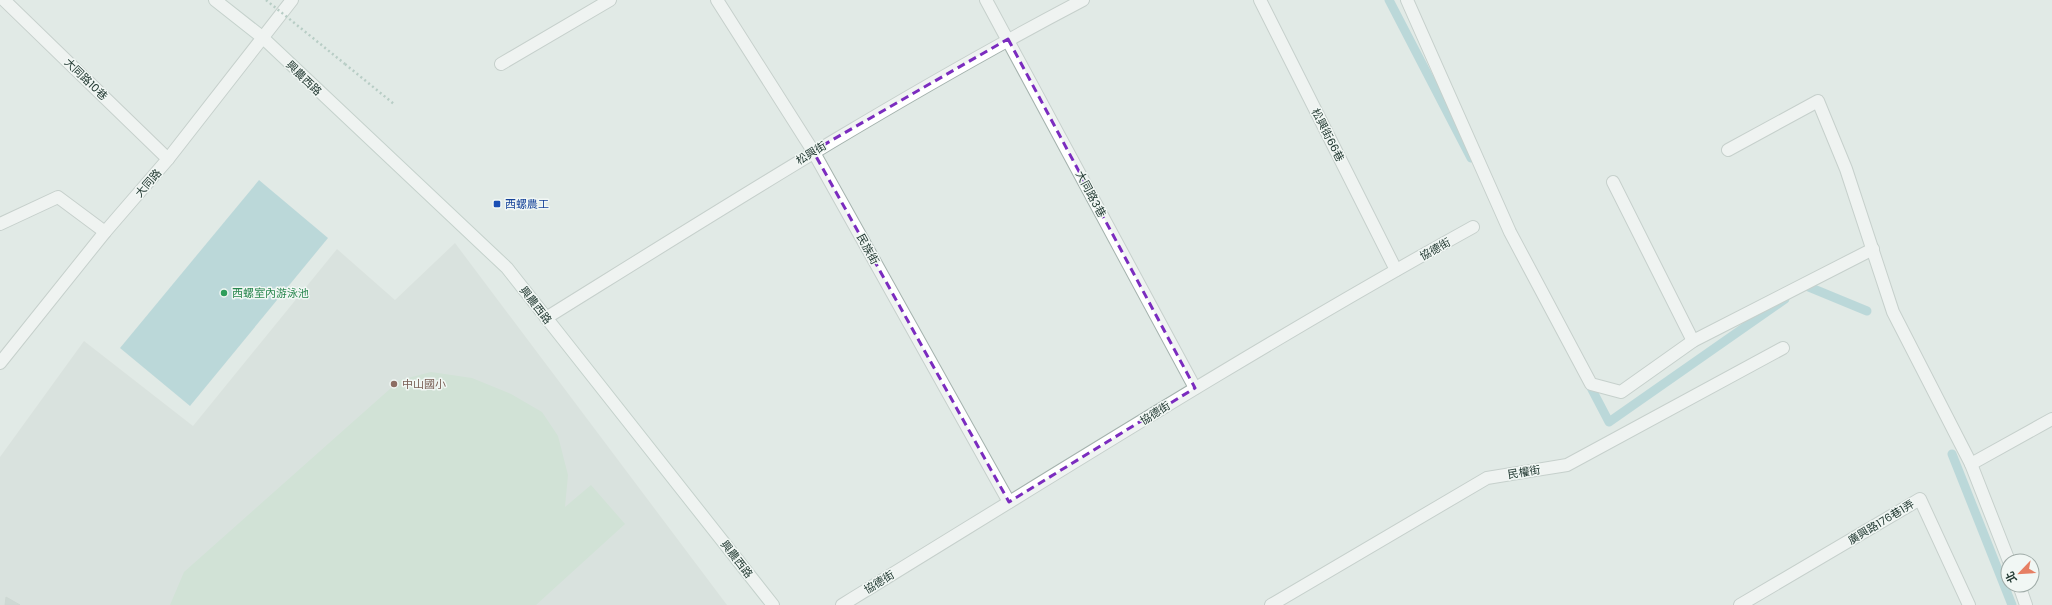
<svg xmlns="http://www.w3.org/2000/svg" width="2052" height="605" viewBox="0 0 2052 605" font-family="Poppins,'Noto Sans TC',sans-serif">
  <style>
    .built { fill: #cfdad5 }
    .green { fill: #bcdac3 }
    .water { fill: #8dc4cb }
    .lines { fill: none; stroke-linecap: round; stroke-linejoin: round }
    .stream { stroke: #8dc4cb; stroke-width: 9 }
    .building { fill: #b7c5bf; stroke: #b4c3bc }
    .service-casing { stroke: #a4b2ad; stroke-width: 14 }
    .minor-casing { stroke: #a4b2ad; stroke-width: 14 }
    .secondary-casing { stroke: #a1b5ad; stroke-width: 14 }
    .path { stroke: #84ab9e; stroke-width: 2.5; stroke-dasharray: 2 3; stroke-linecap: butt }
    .service { stroke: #fff; stroke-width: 12 }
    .minor { stroke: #fff; stroke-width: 12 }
    .secondary { stroke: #fff; stroke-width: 12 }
    .path-bridge { stroke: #84ab9e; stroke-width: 2.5; stroke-dasharray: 2 3; stroke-linecap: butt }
    .marked { fill: none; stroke: #7b2cbf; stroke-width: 3; stroke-dasharray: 8 5; stroke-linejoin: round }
    .transit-dot { fill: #1a4fb4; stroke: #f1f7f4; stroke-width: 1.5 }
    .leisure-dot { fill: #2e9e5b; stroke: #f1f7f4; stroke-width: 1.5 }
    .education-dot { fill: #8d6e63; stroke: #f1f7f4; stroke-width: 1.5 }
    .labels { text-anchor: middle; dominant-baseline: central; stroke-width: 3; stroke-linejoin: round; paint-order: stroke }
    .street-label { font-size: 11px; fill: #233a33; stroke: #f1f7f4 }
    .transit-label { font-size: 11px; fill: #164399; stroke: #f1f7f4; text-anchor: start }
    .leisure-label { font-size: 11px; fill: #27864d; stroke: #f1f7f4; text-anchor: start }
    .education-label { font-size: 11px; fill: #785e54; stroke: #f1f7f4; text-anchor: start }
  </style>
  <rect width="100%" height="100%" fill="#e1eae6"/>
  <path class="built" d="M 455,243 L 727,605 L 0,605 L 0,457 L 84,341 L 193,426 L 337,249 L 395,300 Z"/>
  <path class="green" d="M 431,372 L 472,378 L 511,394 L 542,412 L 558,436 L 568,475 L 565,507 L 591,485 L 625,524 L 536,605 L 170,605 L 184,572 L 400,380 Z"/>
  <path class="water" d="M 259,180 L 328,238 L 190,406 L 120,348 Z"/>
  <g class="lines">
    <g class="stream">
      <path d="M 1389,0 L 1471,158"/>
      <path d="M 1800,288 L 1804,285 L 1867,311"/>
      <path d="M 1587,380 L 1609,422 L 1785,299"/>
      <path d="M 1952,454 L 2012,605"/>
    </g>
  </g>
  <path class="building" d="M 6,597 L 20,605 L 5,605 Z"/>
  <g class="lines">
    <g class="service-casing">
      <g id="service">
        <path d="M 4,0 L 168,159"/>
        <path d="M 1260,0 L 1396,270"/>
        <path d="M 1407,0 L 1510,232 L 1591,384 L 1621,392 L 1693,341 L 1873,249"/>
        <path d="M 501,64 L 610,0"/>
        <path d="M 1728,150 L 1818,101 L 1846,169 L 1893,312 L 1971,464 L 2009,561"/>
        <path d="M 1613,182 L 1693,341"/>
        <path d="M 1971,464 L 2052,419"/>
        <path d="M 2019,585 L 2026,605"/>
        <path d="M 1271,605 L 1487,478 L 1567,465 L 1783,348"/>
        <path d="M 1740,605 L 1920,499 L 1969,605"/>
      </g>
    </g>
    <g class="minor-casing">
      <g id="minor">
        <path d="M 717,0 L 813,151 L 1009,502"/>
        <path d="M 986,0 L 1195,388"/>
        <path d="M 0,224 L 58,197 L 105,232"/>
        <path d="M 546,318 C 723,208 898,97 1083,0"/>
        <path d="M 0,363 L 105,232 L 168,159 L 292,0"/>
        <path d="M 842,605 C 1051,477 1258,346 1473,227"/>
      </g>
    </g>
    <g class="secondary-casing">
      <path id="secondary" d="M 215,0 L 262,37 L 507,268 L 773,605"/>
    </g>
    <path class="path" d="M 345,64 L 394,104"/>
    <use href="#service" class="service"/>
    <use href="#minor" class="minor"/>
    <use href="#secondary" class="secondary"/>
    <path class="path-bridge" d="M 266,0 L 345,64"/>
  </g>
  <path d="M0 0H2052V605H0ZM 1008,39 L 1195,388 L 1009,502 L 813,151 Z" fill="#e1eae6" fill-opacity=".55" fill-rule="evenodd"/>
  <path class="marked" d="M 1008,39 L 1195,388 L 1009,502 L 813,151 Z"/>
  <rect class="transit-dot" x="493" y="200" width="8" height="8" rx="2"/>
  <circle class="leisure-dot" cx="224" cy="293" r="4"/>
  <circle class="education-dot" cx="394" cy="384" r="4"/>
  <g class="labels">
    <g class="street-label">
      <text transform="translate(304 78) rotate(44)">興農西路</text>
      <text transform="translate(86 79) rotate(44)">大同路10巷</text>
      <text transform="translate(1328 135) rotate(63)">松興街66巷</text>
      <text transform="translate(811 153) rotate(-31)">松興街</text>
      <text transform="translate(148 183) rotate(-49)">大同路</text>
      <text transform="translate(1091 194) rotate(62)">大同路3巷</text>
      <text transform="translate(868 249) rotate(61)">民族街</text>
      <text transform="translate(1435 249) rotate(-29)">協德街</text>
      <text transform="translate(536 305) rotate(52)">興農西路</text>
      <text transform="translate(1155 413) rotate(-32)">協德街</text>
      <text transform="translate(1524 472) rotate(-9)">民權街</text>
      <text transform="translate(1881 522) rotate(-31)">廣興路176巷1弄</text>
      <text transform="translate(737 559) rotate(52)">興農西路</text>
      <text transform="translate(879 582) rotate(-31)">協德街</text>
    </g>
    <g class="transit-label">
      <text x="505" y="204">西螺農工</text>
    </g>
    <g class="leisure-label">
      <text x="232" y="293">西螺室內游泳池</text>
    </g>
    <g class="education-label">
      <text x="402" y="384">中山國小</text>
    </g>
  </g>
  <g transform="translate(2020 573) rotate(245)"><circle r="19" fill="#f1f7f4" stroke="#9faba7"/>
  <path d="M0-3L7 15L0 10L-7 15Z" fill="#e67f63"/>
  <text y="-6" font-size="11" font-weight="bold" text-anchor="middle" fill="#233a33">北</text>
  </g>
</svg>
